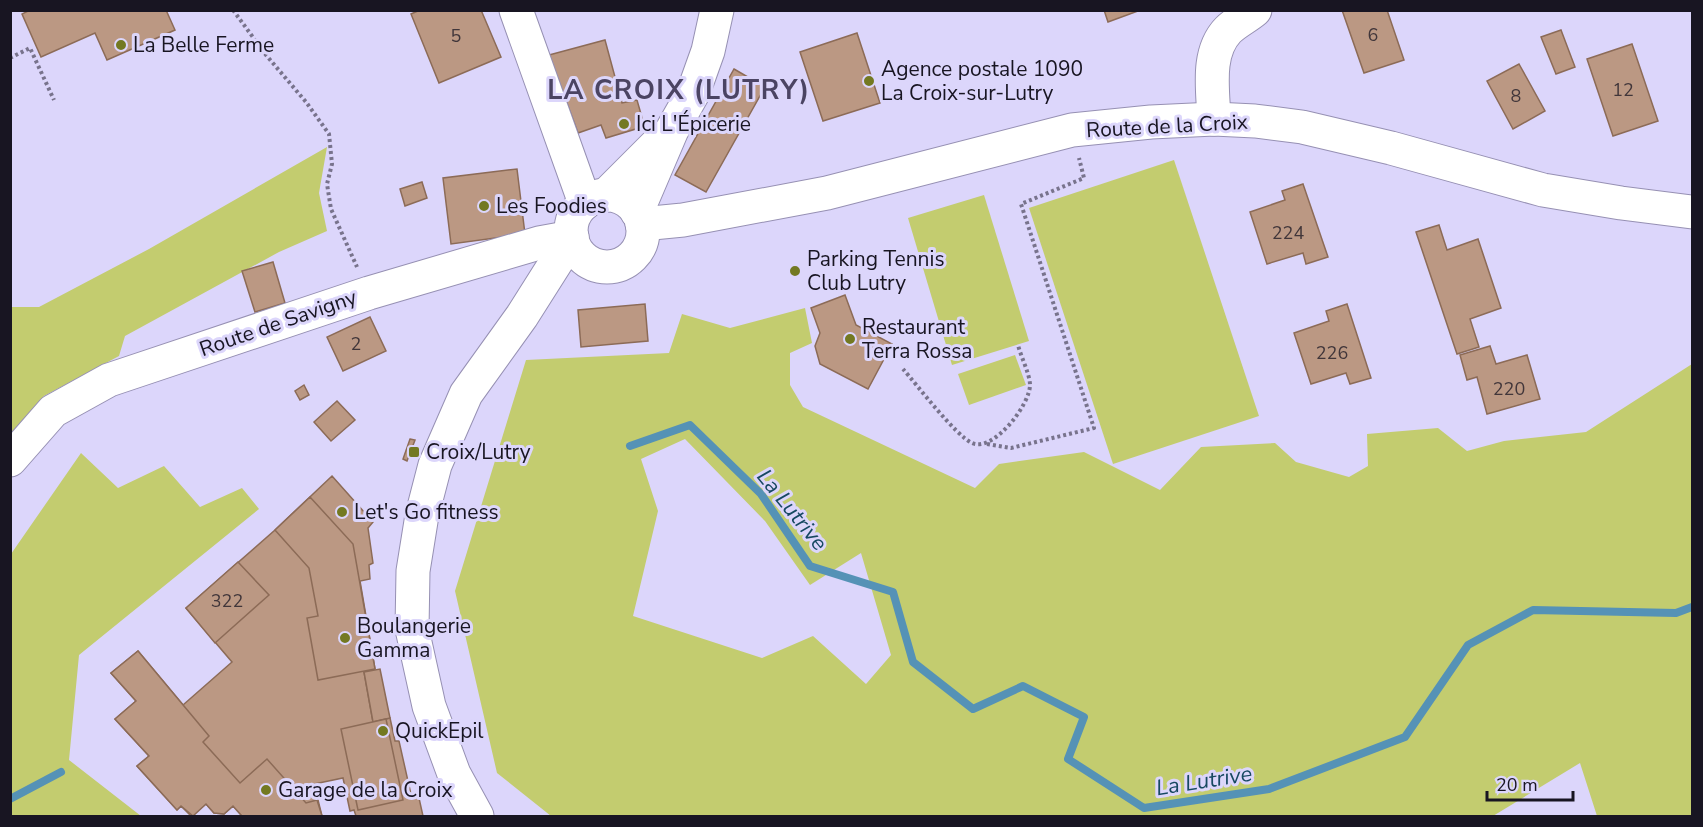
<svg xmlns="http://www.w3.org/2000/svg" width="1703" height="827" viewBox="0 0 1703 827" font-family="'Nunito Sans',sans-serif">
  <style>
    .green { fill: #c3cc6f; fill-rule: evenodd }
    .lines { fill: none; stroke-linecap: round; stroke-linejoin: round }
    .stream { stroke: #5592b6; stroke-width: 8 }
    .building { fill: #bb9883; stroke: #8c6b57; stroke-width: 1.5 }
    .minor-casing { stroke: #9690b3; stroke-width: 35 }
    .path { stroke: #78738c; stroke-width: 4; stroke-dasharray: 3 3; stroke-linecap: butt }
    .minor { stroke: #fff; stroke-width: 33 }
    .poi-dot { fill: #737922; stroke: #dcd6fb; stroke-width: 2 }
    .labels { text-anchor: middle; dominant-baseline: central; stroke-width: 6; stroke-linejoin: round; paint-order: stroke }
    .number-label { font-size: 18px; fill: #41363a }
    .poi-label { font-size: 21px; fill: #181522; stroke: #dcd6fb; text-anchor: start }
    .street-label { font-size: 21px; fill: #181522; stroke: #dcd6fb }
    .water-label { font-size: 22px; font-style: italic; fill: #174961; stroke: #dcd6fb }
    .district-label { font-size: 27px; font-weight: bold; letter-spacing: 1.5px; fill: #4b4463; stroke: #dcd6fb }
  </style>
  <rect width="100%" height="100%" fill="#dcd6fb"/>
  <g class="green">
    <path d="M 327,147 L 319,193 L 327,231 L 279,252 L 125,336 L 119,356 L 44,396 L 11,437 L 11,307 L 39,307 L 149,249 Z"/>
    <path d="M 1174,160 L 1259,416 L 1113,464 L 1029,208 Z"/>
    <path d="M 984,195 L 1029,341 L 952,365 L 908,218 Z"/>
    <path d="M 805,308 L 812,343 L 790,353 L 790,385 L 803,407 L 975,488 L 999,464 L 1084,452 L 1160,490 L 1201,447 L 1275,443 L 1296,462 L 1349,477 L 1368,466 L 1367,434 L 1438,428 L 1467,451 L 1504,441 L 1586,432 L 1692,364 L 1692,816 L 1597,816 L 1580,763 L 1493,816 L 551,816 L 497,773 L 455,591 L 526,360 L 669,353 L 682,314 L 730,328 ZM 685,439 L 765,521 L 810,585 L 861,553 L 891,655 L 866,684 L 813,636 L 762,658 L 633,616 L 658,511 L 641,459 Z"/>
    <path d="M 1015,355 L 1026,385 L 969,405 L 958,374 Z"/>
    <path d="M 81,453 L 118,488 L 164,466 L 200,507 L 242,488 L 259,509 L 79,655 L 69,760 L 141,816 L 11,816 L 11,554 Z"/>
  </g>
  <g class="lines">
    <g class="stream">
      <path d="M 630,446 L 690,425 L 761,494 L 810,566 L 893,592 L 913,662 L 973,709 L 1023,686 L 1084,717 L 1068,759 L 1144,808 L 1269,789 L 1405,737 L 1468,645 L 1533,610 L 1676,613 L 1692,607"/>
      <path d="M 10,799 L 61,772"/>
    </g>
  </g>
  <g class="building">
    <path d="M 30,10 L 166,10 L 175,30 L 107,60 L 95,33 L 41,57 L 22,14 Z"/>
    <path d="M 420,10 L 481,10 L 501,57 L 439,83 L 411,14 Z"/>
    <path d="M 1104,10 L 1138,10 L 1138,11 L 1108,22 Z"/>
    <path d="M 1342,10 L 1387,10 L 1404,60 L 1364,73 Z"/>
    <path d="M 1561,30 L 1575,67 L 1556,74 L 1541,37 Z"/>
    <path d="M 857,33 L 880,103 L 823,121 L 800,52 Z"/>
    <path d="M 605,40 L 622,103 L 637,100 L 643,121 L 639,128 L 606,138 L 601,125 L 578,133 L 549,55 Z"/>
    <path d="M 1632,44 L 1658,121 L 1613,136 L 1587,59 Z"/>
    <path d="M 1519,64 L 1545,111 L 1513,129 L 1487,81 Z"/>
    <path d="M 734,69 L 765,87 L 706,192 L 675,175 Z"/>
    <path d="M 517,169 L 525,234 L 451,244 L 443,178 Z"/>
    <path d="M 422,182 L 427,198 L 405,206 L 400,189 Z"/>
    <path d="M 1303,184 L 1328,257 L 1306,264 L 1303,253 L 1267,264 L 1250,212 L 1285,200 L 1282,191 Z"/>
    <path d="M 1439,225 L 1447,250 L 1478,239 L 1501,308 L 1470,319 L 1479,347 L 1457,354 L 1416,232 Z"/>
    <path d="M 273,262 L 285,303 L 255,312 L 242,271 Z"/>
    <path d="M 845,295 L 856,325 L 892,344 L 868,389 L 820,364 L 815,346 L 820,333 L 811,308 Z"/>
    <path d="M 645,304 L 648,341 L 581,347 L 578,310 Z"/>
    <path d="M 1347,304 L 1371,378 L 1350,384 L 1346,373 L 1311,384 L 1294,333 L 1329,321 L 1326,311 Z"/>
    <path d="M 370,317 L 386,351 L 343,371 L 327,337 Z"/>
    <path d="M 1490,346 L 1496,364 L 1527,355 L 1540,399 L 1487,414 L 1477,377 L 1467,380 L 1460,355 Z"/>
    <path d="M 304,385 L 309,395 L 300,400 L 295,391 Z"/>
    <path d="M 337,401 L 355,420 L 331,441 L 314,422 Z"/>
    <path d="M 410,439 L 415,440 L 407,461 L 403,459 Z"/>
    <path d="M 332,476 L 373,522 L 368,528 L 373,563 L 369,565 L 370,579 L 360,581 L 375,669 L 364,672 L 373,722 L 390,718 L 395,741 L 399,741 L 412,799 L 419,798 L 423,816 L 356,816 L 354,810 L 350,811 L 343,778 L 314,784 L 322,816 L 242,816 L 233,806 L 224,814 L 214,813 L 206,804 L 191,816 L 181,806 L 177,810 L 137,766 L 149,756 L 115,719 L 136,701 L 111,673 L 138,651 L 183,705 L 232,662 L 186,608 L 275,530 Z"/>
    <path d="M 310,497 L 353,544 L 375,669 L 318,680 L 307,618 L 318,616 L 309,568 L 275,530 Z"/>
    <path d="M 238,562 L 269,595 L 215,643 L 186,608 Z"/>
    <path d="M 138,651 L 209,736 L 203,742 L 240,783 L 267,759 L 306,803 L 317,800 L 322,816 L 242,816 L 233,806 L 224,814 L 214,813 L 206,804 L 193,816 L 181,806 L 177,810 L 137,766 L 149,756 L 115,719 L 136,701 L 111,673 Z"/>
    <path d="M 380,669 L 390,718 L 373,722 L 364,672 Z"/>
    <path d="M 386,719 L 403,800 L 358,810 L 341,729 Z"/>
  </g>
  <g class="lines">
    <g class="minor-casing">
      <g id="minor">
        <path d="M 516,10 L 585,203"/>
        <path d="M 1214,119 C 1213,90 1206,53 1228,30 C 1236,22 1247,17 1255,10"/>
        <path d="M 606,195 L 664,137"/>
        <circle cx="607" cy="231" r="36"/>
        <path d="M 637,212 L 672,130 L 693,93 L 708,51 L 717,10"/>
        <path d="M 642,224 L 683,220 L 827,193 L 1072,130 L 1151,122 L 1214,119 L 1255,121 L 1302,127 L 1391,148 L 1543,190 L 1621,203 L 1692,212"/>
        <path d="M 10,460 L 53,411 L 109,380 L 369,293 L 539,243 L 572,237"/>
        <path d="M 477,816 L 454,774 L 429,706 L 412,629 L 413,571 L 422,515 L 435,465 L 466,394 L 522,316 L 572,237"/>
      </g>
    </g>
    <g class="path">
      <path d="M 233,10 L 266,55 L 306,102 L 329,134 L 332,164 L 327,184 L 331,209 L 357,267"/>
      <path d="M 10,58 L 30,48 L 54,100"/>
      <path d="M 903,369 C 917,385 956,436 972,443 C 993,453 1031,404 1030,384 C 1029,372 1021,357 1018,345"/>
      <path d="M 987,444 L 1011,448 L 1094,428 L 1021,204 L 1084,178 L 1079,158"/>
    </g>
    <use href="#minor" class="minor"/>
  </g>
  <g class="poi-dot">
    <circle cx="121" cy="45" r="6"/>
    <circle cx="869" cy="81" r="6"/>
    <circle cx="624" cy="124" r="6"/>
    <circle cx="484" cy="206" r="6"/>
    <circle cx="795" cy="271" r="6"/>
    <circle cx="850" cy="339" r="6"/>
    <rect x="408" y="446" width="12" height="12" rx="3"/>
    <circle cx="342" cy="512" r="6"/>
    <circle cx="345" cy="638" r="6"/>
    <circle cx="383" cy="731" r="6"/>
    <circle cx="266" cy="790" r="6"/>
  </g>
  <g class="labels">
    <g class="number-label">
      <text x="1373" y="35">6</text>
      <text x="456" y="36">5</text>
      <text x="1623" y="90">12</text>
      <text x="1516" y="96">8</text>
      <text x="1288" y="233">224</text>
      <text x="356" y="344">2</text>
      <text x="1332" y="353">226</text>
      <text x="1509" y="389">220</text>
      <text x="227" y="601">322</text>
    </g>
    <g class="poi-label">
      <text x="133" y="45">La Belle Ferme</text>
      <text x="881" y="69">Agence postale 1090<tspan x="881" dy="24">La Croix-sur-Lutry</tspan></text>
      <text x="636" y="124">Ici L'Épicerie</text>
      <text x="496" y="206">Les Foodies</text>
      <text x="807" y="259">Parking Tennis<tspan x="807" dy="24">Club Lutry</tspan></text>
      <text x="862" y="327">Restaurant<tspan x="862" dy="24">Terra Rossa</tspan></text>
      <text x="426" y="452">Croix/Lutry</text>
      <text x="354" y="512">Let's Go fitness</text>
      <text x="357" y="626">Boulangerie<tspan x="357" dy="24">Gamma</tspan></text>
      <text x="395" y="731">QuickEpil</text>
      <text x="278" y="790">Garage de la Croix</text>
    </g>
    <g class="street-label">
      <text transform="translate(1167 126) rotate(-3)">Route de la Croix</text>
      <text transform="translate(278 323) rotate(-19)">Route de Savigny</text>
    </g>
    <g class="water-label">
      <text transform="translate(792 510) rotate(51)">La Lutrive</text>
      <text transform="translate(1204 781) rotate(-9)">La Lutrive</text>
    </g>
    <g class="district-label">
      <text x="679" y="90">LA CROIX (LUTRY)</text>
    </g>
  </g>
  <rect width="1703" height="827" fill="none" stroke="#181522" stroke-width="24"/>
  <path d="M1487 791v9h86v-9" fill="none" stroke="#181522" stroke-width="3"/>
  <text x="1496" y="791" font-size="18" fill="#181522" stroke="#dcd6fb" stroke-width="4.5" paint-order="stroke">20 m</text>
</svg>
